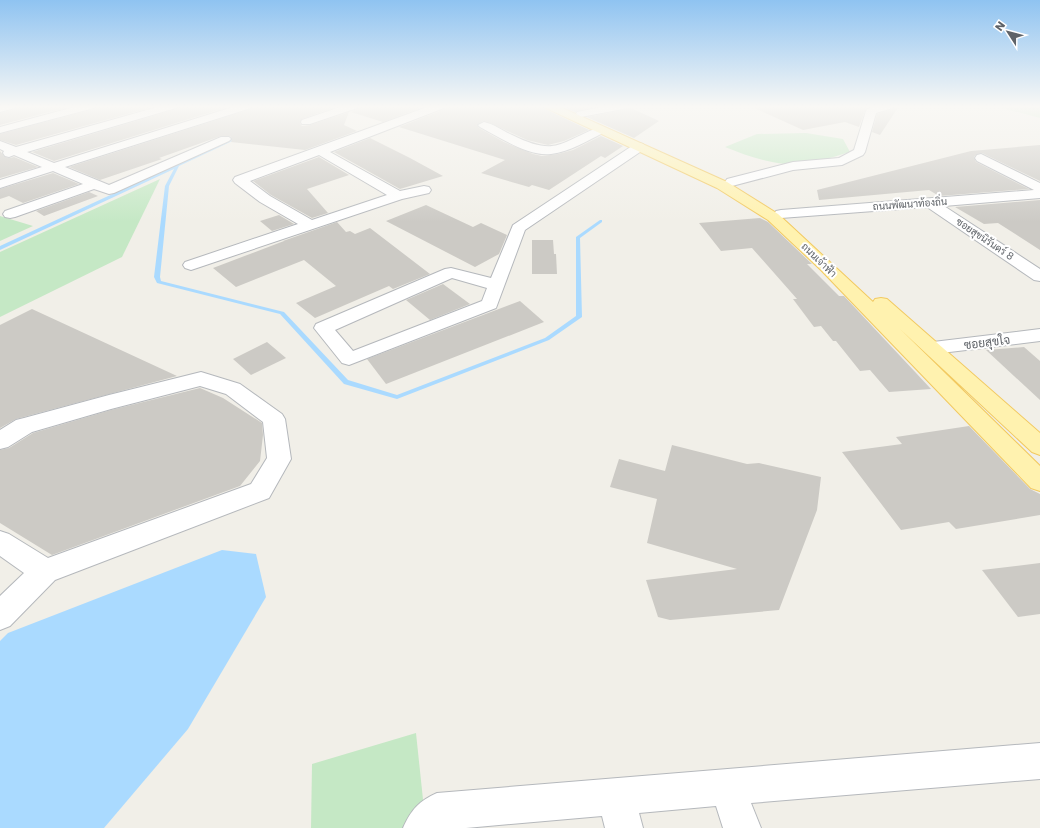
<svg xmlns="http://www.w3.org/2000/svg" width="1040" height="828" viewBox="0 0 1040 828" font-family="Poppins,Sarabun,sans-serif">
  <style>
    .green { fill: #c5e8c5 }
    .water { fill: #aadaff }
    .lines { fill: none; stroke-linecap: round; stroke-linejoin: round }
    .stream { fill: #aadaff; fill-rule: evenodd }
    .building { fill: #cccac5 }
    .minor-casing { stroke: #b5b8bc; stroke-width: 2 }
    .major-casing { stroke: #f2c960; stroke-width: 2 }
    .minor { fill: #fff; fill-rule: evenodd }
    .major { fill: #fff2af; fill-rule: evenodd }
    .labels { text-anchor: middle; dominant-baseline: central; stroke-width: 4; stroke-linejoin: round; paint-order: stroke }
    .far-street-label { font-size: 10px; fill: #5f6368; stroke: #fff }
    .street-label { font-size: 12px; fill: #5f6368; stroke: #fff }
  </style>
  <rect width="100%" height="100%" fill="#f1efe8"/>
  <g class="green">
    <path d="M 995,106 L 1040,106 L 1040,118 Z"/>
    <path d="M 806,133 L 843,139 L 850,152 C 829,158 807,166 785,164 C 764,162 745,155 725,147 L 757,134 Z"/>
    <path d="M 160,179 L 122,257 L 0,317 L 0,252 Z"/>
    <path d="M 0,216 L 33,226 L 0,241 Z"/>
    <path d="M 416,733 L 426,828 L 311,828 L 312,764 Z"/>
  </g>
  <path class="water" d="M 222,550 L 256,554 L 266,597 L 188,729 L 104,828 L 0,828 L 0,641 L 8,633 Z"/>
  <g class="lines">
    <path class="stream" d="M 238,136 L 241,137 L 179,166 L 169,186 L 160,277 L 161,281 L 284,312 L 348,380 L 397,395 L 545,338 L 576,316 L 576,237 L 600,220 L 602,220 L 602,222 L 580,238 L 582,317 L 549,340 L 397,399 L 344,384 L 280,314 L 157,283 L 154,277 L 165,186 L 174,169 L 0,250 L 0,246 Z"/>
  </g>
  <g class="building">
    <path d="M 22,106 L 72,106 L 0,125 L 0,113 L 15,109 L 17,107 Z"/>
    <path d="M 96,106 L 156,106 L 16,145 L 0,140 L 0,134 L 94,109 Z"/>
    <path d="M 178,106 L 231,106 L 54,161 L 32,152 L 176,109 Z"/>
    <path d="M 253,106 L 338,106 L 302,119 L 300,123 L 302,126 L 310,125 L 349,112 L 344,125 L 357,131 L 305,150 L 231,142 L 232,139 L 230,136 L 221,136 L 159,158 L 162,159 L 100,180 L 69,167 L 251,109 Z"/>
    <path d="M 359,106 L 426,106 L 383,122 L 351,112 L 357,109 Z"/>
    <path d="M 446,106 L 544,106 L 545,109 L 589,130 L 564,141 L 548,145 L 527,140 L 488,122 L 483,121 L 477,125 L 479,128 L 504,142 L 533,154 L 542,156 L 558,154 L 573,150 L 601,136 L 623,146 L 605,158 L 601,156 L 549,190 L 532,185 L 529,187 L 481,173 L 505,160 L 399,127 L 445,109 Z"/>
    <path d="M 562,106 L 599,106 L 575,112 Z"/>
    <path d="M 750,106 L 872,106 L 866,108 L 859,127 L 845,122 L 803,130 Z"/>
    <path d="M 895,106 L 899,106 L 880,135 L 872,132 L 877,114 L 893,109 Z"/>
    <path d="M 629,107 L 659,121 L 634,138 L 587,117 L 623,110 Z"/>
    <path d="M 370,138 L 410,158 L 443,176 L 400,189 L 334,152 Z"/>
    <path d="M 1040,145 L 1040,181 L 982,153 L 977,154 L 974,157 L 976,162 L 1029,189 L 939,196 L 929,190 L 819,200 L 817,190 L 971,151 Z"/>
    <path d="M 0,151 L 5,157 L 10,158 L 14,157 L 38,167 L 0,178 Z"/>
    <path d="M 319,157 L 349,175 L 307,189 L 328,213 L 312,218 L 271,195 L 253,181 Z"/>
    <path d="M 53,173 L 79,184 L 23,203 L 9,196 L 0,199 L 0,189 Z"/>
    <path d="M 89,192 L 98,196 L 44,216 L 36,211 Z"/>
    <path d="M 1040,200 L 1040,250 L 998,223 L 984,224 L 955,207 Z"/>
    <path d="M 426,205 L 473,227 L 481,223 L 507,235 L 499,254 L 475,267 L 386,221 Z"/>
    <path d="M 279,215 L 294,224 L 272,231 L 260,221 Z"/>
    <path d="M 760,218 L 768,222 L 812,264 L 807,264 L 839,296 L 844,296 L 931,389 L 889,392 L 870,370 L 860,371 L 836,341 L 833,341 L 821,326 L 814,327 L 793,299 L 797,299 L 752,248 L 721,251 L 699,223 Z"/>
    <path d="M 337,222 L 346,232 L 350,231 L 355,234 L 370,228 L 430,274 L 393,289 L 389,286 L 315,318 L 296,303 L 336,286 L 304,260 L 236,287 L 213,268 L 284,241 L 283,241 Z"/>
    <path d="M 532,240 L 553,240 L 554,254 L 556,254 L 557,274 L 532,274 Z"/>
    <path d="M 443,284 L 470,304 L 430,320 L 406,300 Z"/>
    <path d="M 520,301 L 544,322 L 386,384 L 367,359 Z"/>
    <path d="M 32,309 L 177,376 L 16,419 L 0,428 L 0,325 Z"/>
    <path d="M 267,342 L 286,358 L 251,375 L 233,359 Z"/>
    <path d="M 1024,347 L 1040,361 L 1040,400 L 986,350 Z"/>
    <path d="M 200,388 L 223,398 L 262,423 L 263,435 L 260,461 L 240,486 L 52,555 L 0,523 L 0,450 L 9,448 L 33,433 L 111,410 Z"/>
    <path d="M 969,426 L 1030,489 L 1040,494 L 1040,515 L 956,529 L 949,522 L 901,530 L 842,452 L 902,444 L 896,437 Z"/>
    <path d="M 672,445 L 747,464 L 759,463 L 821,477 L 817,510 L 779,610 L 670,620 L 658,617 L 646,580 L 737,569 L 647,543 L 657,499 L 610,487 L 619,459 L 665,471 Z"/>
    <path d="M 1040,563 L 1040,614 L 1018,617 L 982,570 Z"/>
  </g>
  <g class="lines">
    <g class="minor-casing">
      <g id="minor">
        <path d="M 0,106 L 16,106 L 15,108 L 0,112 Z"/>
        <path d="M 78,106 L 95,106 L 94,108 L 0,133 L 0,127 Z"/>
        <path d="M 161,106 L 177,106 L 176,108 L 27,152 L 54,163 L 236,106 L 252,106 L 251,108 L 65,167 L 109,185 L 221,137 L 229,137 L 231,139 L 229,141 L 114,193 L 109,194 L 94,189 L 15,217 L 10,218 L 5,217 L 3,214 L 5,211 L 83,184 L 53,171 L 0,188 L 0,180 L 42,167 L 14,155 L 9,157 L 5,156 L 3,153 L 4,151 L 0,149 L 0,141 L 16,147 Z"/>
        <path d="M 343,106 L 358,106 L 357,108 L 310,124 L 302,124 L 301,122 L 302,120 Z"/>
        <path d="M 430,106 L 445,106 L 444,108 L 330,152 L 400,191 L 424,186 L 429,187 L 431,190 L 429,193 L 402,199 L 197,268 L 191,270 L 185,268 L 183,265 L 185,262 L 298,224 L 260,202 L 235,183 L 233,180 L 235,177 ZM 319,155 L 387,195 L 312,220 L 270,196 L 250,181 Z"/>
        <path d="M 607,106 L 628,106 L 623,109 L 581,117 L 576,114 L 577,112 Z"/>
        <path d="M 877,106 L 894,106 L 893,108 L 876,113 L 865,152 L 863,155 L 842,165 L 793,170 L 732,186 L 727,185 L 725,182 L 727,179 L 793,162 L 839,158 L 854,150 L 866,111 L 867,109 Z"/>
        <path d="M 484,122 C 494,124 503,131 512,135 C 555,156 558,144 597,128 L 601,127 L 607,130 L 605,132 C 588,140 570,152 551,154 C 529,157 499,137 480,127 L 478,125 Z"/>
        <path d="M 639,143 L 643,144 L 645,147 L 643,150 L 525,230 L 496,308 L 349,365 L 342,363 L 314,328 L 316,324 L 445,269 L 451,268 L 491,278 L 513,225 L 635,144 ZM 452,278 L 487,288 L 482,301 L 353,351 L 335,330 Z"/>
        <path d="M 981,154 L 1040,183 L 1040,198 L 944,206 L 1040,269 L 1040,281 L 1034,280 L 927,207 L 781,218 L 776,217 L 774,214 L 776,211 L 781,210 L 1034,190 L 977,161 L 975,158 L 977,155 Z"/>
        <path d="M 1040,329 L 1040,341 L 933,354 L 926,352 L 923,348 L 926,344 L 933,342 Z"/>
        <path d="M 201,372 L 240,384 L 282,414 L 285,419 L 291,459 L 269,498 L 55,580 L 10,626 L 0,630 L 0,596 L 24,573 L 0,556 L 0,531 L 9,534 L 48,558 L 251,484 L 267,458 L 263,422 L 226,394 L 200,386 L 111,409 L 32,432 L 8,447 L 0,449 L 0,430 L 16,420 L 24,418 L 109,395 Z"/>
        <path d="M 1040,743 L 1040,779 L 751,803 L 761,828 L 723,828 L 716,806 L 639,813 L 643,828 L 605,828 L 602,816 L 466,828 L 403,828 C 411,810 419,801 437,793 Z"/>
      </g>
    </g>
    <g class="major-casing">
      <path id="major" d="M 545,106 L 558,106 L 727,182 L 778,214 L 873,302 L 875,299 L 881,298 L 887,299 L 1040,433 L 1040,455 L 1032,452 L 900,329 L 1040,466 L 1040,491 L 1031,488 L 821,270 L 768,220 L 717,188 L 546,108 Z"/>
    </g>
    <use href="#minor" class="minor"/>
    <use href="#major" class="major"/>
  </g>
  <linearGradient id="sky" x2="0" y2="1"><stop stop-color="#8fc3f1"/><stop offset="0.48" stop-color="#f9f8f5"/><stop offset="1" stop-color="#f9f8f5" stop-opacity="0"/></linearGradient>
  <rect width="1040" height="222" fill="url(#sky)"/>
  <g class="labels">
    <g class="far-street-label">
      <text transform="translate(910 204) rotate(-4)">ถนนพัฒนาท้องถิ่น</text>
      <text transform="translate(985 239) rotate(34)">ซอยสุขนิรันดร์ 8</text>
      <text transform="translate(819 260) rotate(44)">ถนนเจ้าฟ้า</text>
    </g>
    <g class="street-label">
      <text transform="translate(987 342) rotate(-7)">ซอยสุขใจ</text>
    </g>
  </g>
  <g transform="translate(1008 32) rotate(306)" stroke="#ffffff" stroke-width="3" paint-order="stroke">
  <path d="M0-3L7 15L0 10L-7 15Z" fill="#5f6368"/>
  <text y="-6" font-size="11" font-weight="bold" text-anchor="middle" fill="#5f6368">N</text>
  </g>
</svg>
